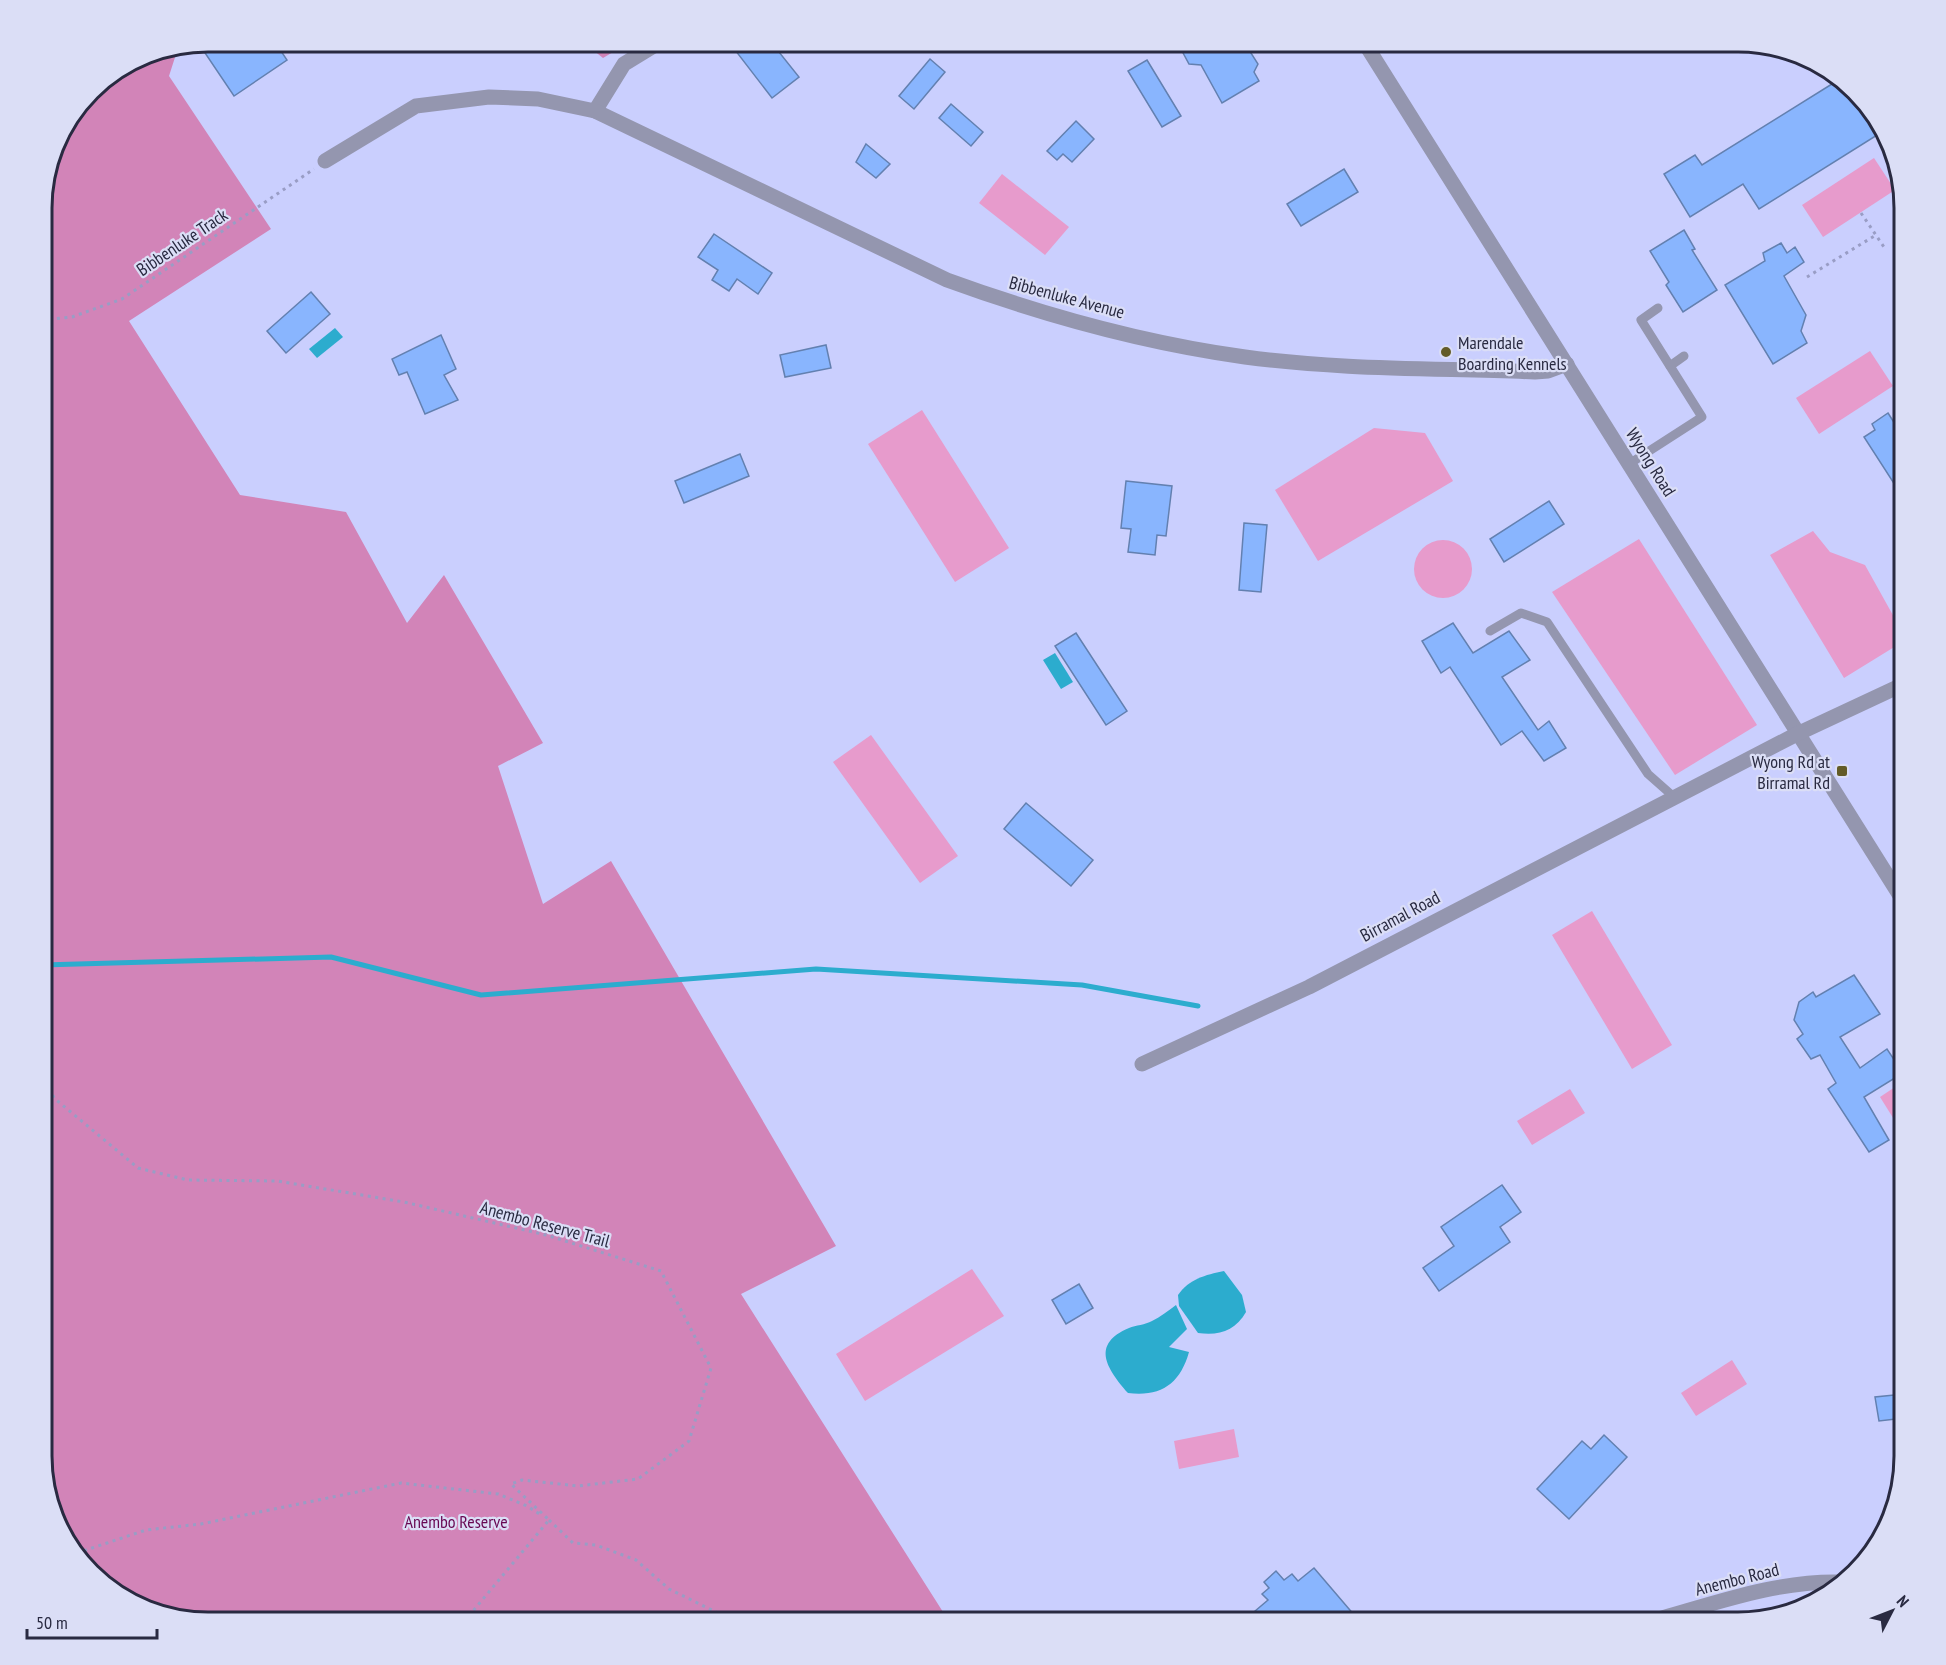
<svg xmlns="http://www.w3.org/2000/svg" width="1946" height="1665" viewBox="0 0 1946 1665" font-family="'PT Sans Narrow',sans-serif">
  <style>
    .green { fill: #e79bcc }
    .forest { fill: #d284b8 }
    .water { fill: #2cacce }
    .lines { fill: none; stroke-linecap: round; stroke-linejoin: round }
    .stream { stroke: #2cacce; stroke-width: 5 }
    .building { fill: #89b5fe; stroke: #6380b0; stroke-width: 1.5 }
    .path { stroke: #999dc5; stroke-width: 3; stroke-dasharray: 3 4.5; stroke-linecap: butt }
    .service { stroke: #9496af; stroke-width: 9 }
    .minor { stroke: #9496af; stroke-width: 15 }
    .poi-dot { fill: #635b27; stroke: #dbdef6; stroke-width: 2 }
    .labels { text-anchor: middle; dominant-baseline: central; stroke-width: 4.5; stroke-linejoin: round; paint-order: stroke }
    .street-label { font-size: 18px; fill: #292a41; stroke: #dbdef6 }
    .poi-label { font-size: 18px; fill: #292a41; stroke: #dbdef6; text-anchor: start }
    .park-label { font-size: 18px; fill: #680752; stroke: #dbdef6 }
    .rim { fill: none; stroke: #292a41; stroke-width: 3 }
  </style>
  <rect width="100%" height="100%" fill="#cacffe"/>
  <g class="green">
    <path d="M 1874,158 L 1895,190 L 1823,237 L 1802,205 Z"/>
    <path d="M 1002,174 L 1069,227 L 1045,255 L 979,203 Z"/>
    <path d="M 1870,351 L 1893,386 L 1819,434 L 1796,398 Z"/>
    <path d="M 922,410 L 1009,548 L 955,582 L 868,444 Z"/>
    <path d="M 1374,428 L 1425,433 L 1453,481 L 1318,561 L 1275,490 Z"/>
    <path d="M 1813,531 L 1830,552 L 1865,565 L 1904,635 L 1904,641 L 1844,678 L 1770,555 Z"/>
    <path d="M 1639,539 L 1757,725 L 1675,775 L 1552,592 Z"/>
    <circle cx="1443" cy="569" r="29"/>
    <path d="M 871,735 L 958,856 L 920,883 L 833,762 Z"/>
    <path d="M 1592,911 L 1672,1045 L 1632,1069 L 1552,935 Z"/>
    <path d="M 1904,1081 L 1904,1115 L 1895,1121 L 1880,1097 Z"/>
    <path d="M 1570,1089 L 1585,1113 L 1532,1145 L 1517,1121 Z"/>
    <path d="M 972,1269 L 1004,1316 L 865,1401 L 836,1354 Z"/>
    <path d="M 1732,1360 L 1747,1384 L 1696,1416 L 1681,1393 Z"/>
    <path d="M 1234,1429 L 1239,1457 L 1179,1469 L 1174,1441 Z"/>
  </g>
  <g class="forest">
    <path d="M 583,42 L 630,42 L 603,58 Z"/>
    <path d="M 178,48 L 169,76 L 271,229 L 129,321 L 240,495 L 346,512 L 407,623 L 444,575 L 543,743 L 498,766 L 543,904 L 611,861 L 836,1246 L 741,1294 L 950,1623 L 208,1623 L 145,1610 L 98,1581 L 59,1530 L 42,1467 L 42,197 L 59,135 L 98,84 L 145,55 Z"/>
  </g>
  <g class="water">
    <path d="M 335,328 L 343,337 L 317,358 L 309,349 Z"/>
    <path d="M 1055,653 L 1073,682 L 1061,689 L 1043,660 Z"/>
    <path d="M 1224,1271 L 1242,1295 L 1246,1312 C 1235,1331 1219,1336 1198,1333 L 1179,1306 L 1178,1295 C 1189,1279 1205,1275 1224,1271 Z"/>
    <path d="M 1176,1305 L 1187,1329 L 1169,1347 L 1189,1352 C 1180,1384 1161,1397 1128,1393 C 1106,1368 1091,1344 1129,1328 C 1136,1325 1145,1325 1152,1321 C 1160,1317 1168,1311 1176,1305 Z"/>
  </g>
  <g class="lines">
    <path class="stream" d="M 42,965 L 331,957 L 481,995 L 816,969 L 1082,985 L 1198,1006"/>
  </g>
  <g class="building">
    <path d="M 208,42 L 275,42 L 287,60 L 234,96 L 199,44 Z"/>
    <path d="M 745,42 L 771,42 L 799,77 L 772,98 L 735,50 Z"/>
    <path d="M 1186,42 L 1244,42 L 1258,64 L 1254,72 L 1259,81 L 1222,103 L 1201,65 L 1189,64 L 1182,51 Z"/>
    <path d="M 930,59 L 945,72 L 914,109 L 899,96 Z"/>
    <path d="M 1147,60 L 1181,116 L 1162,127 L 1128,71 Z"/>
    <path d="M 1840,79 L 1848,84 L 1882,132 L 1759,209 L 1743,184 L 1690,217 L 1664,174 L 1695,155 L 1702,165 Z"/>
    <path d="M 951,104 L 983,132 L 971,146 L 939,118 Z"/>
    <path d="M 1076,121 L 1094,139 L 1072,162 L 1063,154 L 1057,160 L 1047,151 Z"/>
    <path d="M 866,144 L 890,164 L 876,178 L 856,162 Z"/>
    <path d="M 1344,169 L 1358,192 L 1301,226 L 1287,204 Z"/>
    <path d="M 1684,230 L 1695,249 L 1692,250 L 1717,290 L 1683,312 L 1666,285 L 1669,282 L 1650,251 Z"/>
    <path d="M 714,234 L 772,273 L 758,294 L 737,279 L 729,291 L 712,280 L 718,270 L 698,257 Z"/>
    <path d="M 1781,243 L 1787,253 L 1795,247 L 1804,262 L 1784,276 L 1806,315 L 1801,331 L 1807,343 L 1773,364 L 1725,285 L 1765,261 L 1763,253 Z"/>
    <path d="M 311,292 L 330,314 L 286,353 L 267,331 Z"/>
    <path d="M 441,335 L 456,369 L 444,375 L 458,400 L 425,414 L 407,372 L 399,375 L 392,359 Z"/>
    <path d="M 826,345 L 831,368 L 785,377 L 780,355 Z"/>
    <path d="M 1888,413 L 1904,438 L 1904,499 L 1864,437 L 1875,430 L 1872,424 Z"/>
    <path d="M 740,454 L 749,476 L 684,503 L 675,481 Z"/>
    <path d="M 1126,481 L 1172,486 L 1166,536 L 1157,535 L 1155,555 L 1128,552 L 1131,529 L 1121,528 Z"/>
    <path d="M 1549,501 L 1564,524 L 1504,562 L 1490,539 Z"/>
    <path d="M 1244,523 L 1267,525 L 1261,592 L 1239,590 Z"/>
    <path d="M 1453,623 L 1473,653 L 1509,631 L 1530,660 L 1502,677 L 1538,730 L 1549,721 L 1566,748 L 1544,761 L 1522,731 L 1501,745 L 1450,667 L 1441,673 L 1422,641 Z"/>
    <path d="M 1076,633 L 1127,711 L 1106,725 L 1055,646 Z"/>
    <path d="M 1026,803 L 1093,860 L 1071,886 L 1004,829 Z"/>
    <path d="M 1854,975 L 1880,1014 L 1840,1037 L 1860,1068 L 1887,1049 L 1903,1073 L 1864,1097 L 1889,1140 L 1869,1152 L 1828,1089 L 1836,1083 L 1820,1055 L 1811,1059 L 1797,1039 L 1803,1034 L 1794,1020 L 1799,1002 L 1813,992 L 1816,997 Z"/>
    <path d="M 1502,1185 L 1521,1212 L 1500,1227 L 1510,1242 L 1439,1291 L 1423,1268 L 1454,1246 L 1441,1227 Z"/>
    <path d="M 1079,1284 L 1093,1308 L 1066,1324 L 1052,1300 Z"/>
    <path d="M 1904,1394 L 1904,1418 L 1879,1421 L 1875,1397 Z"/>
    <path d="M 1604,1435 L 1627,1457 L 1569,1519 L 1537,1489 L 1582,1441 L 1591,1449 Z"/>
    <path d="M 1314,1568 L 1361,1623 L 1241,1623 L 1268,1600 L 1262,1594 L 1269,1588 L 1264,1582 L 1276,1571 L 1284,1580 L 1292,1574 L 1298,1581 Z"/>
  </g>
  <g class="lines">
    <g class="path">
      <path d="M 1861,213 L 1886,250"/>
      <path d="M 1807,277 L 1876,235"/>
      <path d="M 42,320 L 72,317 L 122,299 L 314,169"/>
      <path d="M 42,1067 L 54,1098 L 138,1168 L 188,1180 L 277,1181 L 404,1202 L 546,1235 L 661,1271 L 711,1368 L 689,1441 L 638,1479 L 578,1486 L 522,1480 L 511,1484 L 549,1520 L 463,1623"/>
      <path d="M 549,1520 L 573,1543 L 596,1545 L 636,1560 L 669,1589 L 718,1613 L 760,1615 L 781,1623"/>
      <path d="M 77,1553 L 146,1530 L 201,1524 L 401,1483 L 498,1494 L 527,1506 L 541,1515"/>
    </g>
    <g class="service">
      <path d="M 1670,366 L 1684,356"/>
      <path d="M 1629,464 L 1702,417 L 1641,320 L 1658,308"/>
      <path d="M 1490,631 L 1521,613 L 1547,622 L 1648,774 L 1674,797"/>
    </g>
    <g class="minor">
      <path d="M 1364,42 L 1904,902"/>
      <path d="M 595,111 L 624,64 L 660,42"/>
      <path d="M 325,161 L 416,106 L 489,97 L 538,99 L 595,111 L 947,280 C 1043,315 1144,343 1245,357 C 1341,370 1439,368 1535,372 L 1548,371 L 1567,364"/>
      <path d="M 1142,1064 L 1309,987 L 1797,734 L 1904,684"/>
      <path d="M 1644,1623 C 1708,1606 1775,1580 1841,1582"/>
    </g>
  </g>
  <g class="poi-dot">
    <circle cx="1446" cy="352" r="6"/>
    <rect x="1836" y="765" width="12" height="12" rx="3"/>
  </g>
  <g class="labels">
    <g class="street-label">
      <text transform="translate(182 242) rotate(-34)">Bibbenluke Track</text>
      <text transform="translate(1067 297) rotate(15)">Bibbenluke Avenue</text>
      <text transform="translate(1651 462) rotate(58)">Wyong Road</text>
      <text transform="translate(1400 916) rotate(-28)">Birramal Road</text>
      <text transform="translate(545 1224) rotate(15)">Anembo Reserve Trail</text>
      <text transform="translate(1737 1579) rotate(-14)">Anembo Road</text>
    </g>
    <g class="poi-label">
      <text x="1458" y="342">Marendale<tspan x="1458" dy="21">Boarding Kennels</tspan></text>
      <text x="1830" y="761" text-anchor="end">Wyong Rd at<tspan x="1830" dy="21">Birramal Rd</tspan></text>
    </g>
    <g class="park-label">
      <text x="456" y="1521">Anembo Reserve</text>
    </g>
  </g>
  <path d="M0 0H1946V1665H0ZM208 52H1738A156 156 0 0 1 1894 208V1456A156 156 0 0 1 1738 1612H208A156 156 0 0 1 52 1456V208A156 156 0 0 1 208 52Z" fill="#dbdef6" fill-rule="evenodd"/>
  <path class="rim" d="M208 52H1738A156 156 0 0 1 1894 208V1456A156 156 0 0 1 1738 1612H208A156 156 0 0 1 52 1456V208A156 156 0 0 1 208 52Z"/>
  <g transform="translate(1892 1611) rotate(48)" stroke="#dbdef6" stroke-width="4.5" paint-order="stroke">
  <path d="M0-4.5L10 22L0 15L-10 22Z" fill="#292a41"/>
  <text y="-9" font-size="16" font-weight="bold" text-anchor="middle" fill="#292a41">N</text>
  </g>
  <path d="M27 1629v9h130v-9" fill="none" stroke="#292a41" stroke-width="3"/>
  <text x="36" y="1629" font-size="18" fill="#292a41" stroke="#dbdef6" stroke-width="4.5" paint-order="stroke">50 m</text>
</svg>
